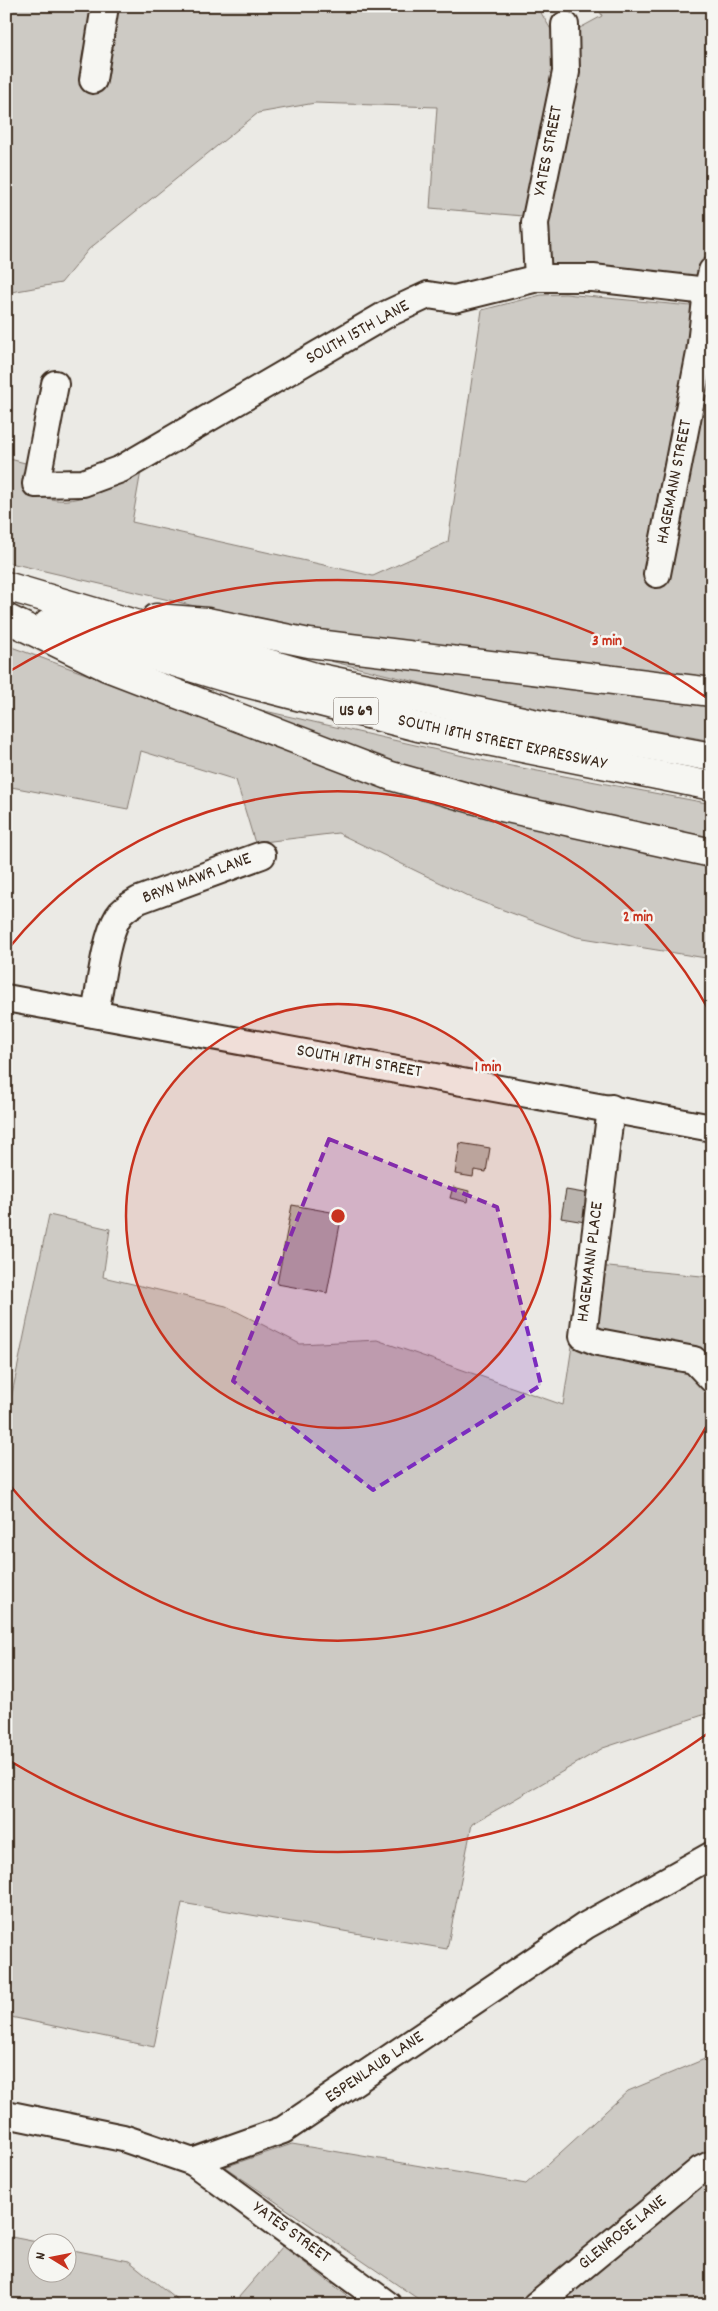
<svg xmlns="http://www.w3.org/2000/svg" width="718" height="2311" viewBox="0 0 718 2311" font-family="Dekko,sans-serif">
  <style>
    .green { fill: #cdcac4; stroke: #847a71 }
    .building { fill: #bab4ae; stroke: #3b2a1e }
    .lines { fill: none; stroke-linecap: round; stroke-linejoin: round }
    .minor-casing { stroke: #3b2a1e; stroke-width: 30 }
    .highway-casing { stroke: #3b2a1e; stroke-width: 31 }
    .minor { stroke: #f6f6f2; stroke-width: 26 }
    .highway { stroke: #f6f6f2; stroke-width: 28 }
    .marked { fill: #7b2cbf; fill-opacity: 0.2; stroke: #7b2cbf; stroke-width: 4; stroke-dasharray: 10 6; stroke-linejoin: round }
    .ring { fill: none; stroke: #c8321e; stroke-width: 2.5 }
    .labels { text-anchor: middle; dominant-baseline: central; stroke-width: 5; stroke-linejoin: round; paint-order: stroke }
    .shield { fill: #f6f6f2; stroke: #73675e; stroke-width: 1 }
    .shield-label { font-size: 16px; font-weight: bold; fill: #3b2a1e }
    .street-label { font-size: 18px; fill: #3b2a1e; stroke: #f6f6f2 }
    .centre { fill: #c8321e; stroke: #f6f6f2; stroke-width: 2.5 }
    .ring-label { font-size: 15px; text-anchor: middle; font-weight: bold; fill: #c8321e; stroke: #f6f6f2; stroke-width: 5; stroke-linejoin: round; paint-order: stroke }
  </style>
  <rect width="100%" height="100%" fill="#ebeae5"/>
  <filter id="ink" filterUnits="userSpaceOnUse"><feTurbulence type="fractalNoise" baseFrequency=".02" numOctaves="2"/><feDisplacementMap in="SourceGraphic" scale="10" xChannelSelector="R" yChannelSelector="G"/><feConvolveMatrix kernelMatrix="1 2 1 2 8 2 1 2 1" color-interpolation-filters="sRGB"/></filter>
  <g filter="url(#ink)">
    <g class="green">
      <path d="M 6,6 L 537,6 L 553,33 L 554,83 L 523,216 L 430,208 L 437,107 L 315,103 L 258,113 L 89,249 L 61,283 L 6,293 Z"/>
      <path d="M 598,6 L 709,6 L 712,12 L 712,250 L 701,277 L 543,267 L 545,219 L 578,29 L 602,16 Z"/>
      <path d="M 565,294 L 712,308 L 712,680 L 315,630 L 199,607 L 6,562 L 6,458 L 29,464 L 40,495 C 72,512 111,484 141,471 L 132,522 L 373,576 L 448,542 L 482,310 L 541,295 Z"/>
      <path d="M 6,645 L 248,733 L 712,865 L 712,959 L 577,937 L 476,900 L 338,833 L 255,843 L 236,780 L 141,751 L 128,809 L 6,786 Z"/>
      <path d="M 332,652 L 712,700 L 712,741 L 491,700 L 330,661 Z"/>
      <path d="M 243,706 L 490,762 L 712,804 L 712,844 L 415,775 Z"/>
      <path d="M 49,1215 L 110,1229 L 103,1277 L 226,1306 L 300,1344 L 377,1340 L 563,1405 L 584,1267 L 598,1266 L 712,1277 L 712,1712 L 603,1748 L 472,1824 L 447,1949 L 182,1903 L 154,2047 L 6,2016 L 6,1423 Z"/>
      <path d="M 712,2056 L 712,2305 L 427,2305 L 225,2167 L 292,2144 L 526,2184 L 628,2091 Z"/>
      <path d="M 6,2236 L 42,2243 L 38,2244 L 38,2274 L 68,2274 L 68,2249 L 129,2261 L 184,2305 L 6,2305 Z"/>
      <path d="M 283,2246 L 359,2305 L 232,2305 Z"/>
    </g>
    <g class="building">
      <path d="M 460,1143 L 490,1148 L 486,1172 L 474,1170 L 473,1177 L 455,1174 Z"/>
      <path d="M 453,1187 L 469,1191 L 467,1202 L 450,1198 Z"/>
      <path d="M 566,1190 L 590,1194 L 585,1222 L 561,1218 Z"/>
      <path d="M 292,1205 L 342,1214 L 327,1293 L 277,1284 Z"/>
    </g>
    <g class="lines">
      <g class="minor-casing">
        <g id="minor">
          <path d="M 93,80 L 105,6"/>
          <path d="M 538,278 L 535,223 L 566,72 L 565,25"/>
          <path d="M 55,384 L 36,484 L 83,483 L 121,469 L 387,314 L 428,295 L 454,299 L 538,278 L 593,278 L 707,291"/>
          <path d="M 657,574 L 700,353 L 707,291 L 712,271"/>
          <path d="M 6,998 L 712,1128"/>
          <path d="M 95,1014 C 100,989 105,938 118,917 C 123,909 131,905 139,900 L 262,855"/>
          <path d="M 611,1108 L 583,1336 L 598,1342 L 694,1360 L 712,1379"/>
          <path d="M 6,2114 L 123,2138 L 193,2162 L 388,2305"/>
          <path d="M 193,2162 L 283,2130 L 585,1926 L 712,1855"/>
          <path d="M 536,2305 L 700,2170 L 712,2164"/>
        </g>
      </g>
      <g class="highway-casing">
        <g id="highway">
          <path d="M 6,586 L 315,677 L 561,729 L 712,757"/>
          <path d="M 6,618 L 107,667 L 391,776 L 502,807 L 712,853"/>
          <path d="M 156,618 L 207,622 L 309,643 L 712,692"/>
          <path d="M 48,624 L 227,678 L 418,727 L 712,786"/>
        </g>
      </g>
      <use href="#minor" class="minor"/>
      <use href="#highway" class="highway"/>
    </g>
  </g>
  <path class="marked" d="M 329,1139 L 497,1207 L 541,1385 L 373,1490 L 233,1381 Z"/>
  <circle cx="338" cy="1216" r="212" fill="#c8321e" fill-opacity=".12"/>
  <g class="ring">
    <circle cx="338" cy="1216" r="212"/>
    <path d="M711 1418A424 424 0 0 1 8 1483M8 949A424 424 0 0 1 711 1014"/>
    <path d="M707 1734A636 636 0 0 1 10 1761M10 671A636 636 0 0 1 707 698"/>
  </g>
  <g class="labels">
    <rect class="shield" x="333.5" y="697.5" width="45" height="27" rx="4"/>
    <g class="shield-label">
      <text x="356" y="711">US 69</text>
    </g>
    <g class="street-label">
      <text transform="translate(549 151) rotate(-79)">YATES STREET</text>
      <text transform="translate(358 333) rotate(-29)">SOUTH 15TH LANE</text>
      <text transform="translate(675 482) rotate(-79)">HAGEMANN STREET</text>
      <text transform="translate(502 743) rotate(12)">SOUTH 18TH STREET EXPRESSWAY</text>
      <text transform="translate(197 879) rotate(-21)">BRYN MAWR LANE</text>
      <text transform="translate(359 1062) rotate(10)">SOUTH 18TH STREET</text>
      <text transform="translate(591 1262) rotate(-83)">HAGEMANN PLACE</text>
      <text transform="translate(375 2068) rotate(-34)">ESPENLAUB LANE</text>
      <text transform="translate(291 2233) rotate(36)">YATES STREET</text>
      <text transform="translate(623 2233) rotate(-39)">GLENROSE LANE</text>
    </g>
  </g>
  <circle cx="338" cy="1216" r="8" class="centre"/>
  <g class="ring-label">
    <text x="607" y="645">3 min</text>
    <text x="638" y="921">2 min</text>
    <text x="488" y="1071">1 min</text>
  </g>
  <rect width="718" height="2311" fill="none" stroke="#f6f6f2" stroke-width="25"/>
  <rect x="12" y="12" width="693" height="2286" fill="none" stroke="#3b2a1e" stroke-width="2" filter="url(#ink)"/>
  <g transform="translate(52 2258) rotate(280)"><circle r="24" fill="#f6f6f2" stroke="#aba49d"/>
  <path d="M0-4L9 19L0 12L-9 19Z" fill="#c8321e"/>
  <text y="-8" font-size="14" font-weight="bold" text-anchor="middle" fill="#3b2a1e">N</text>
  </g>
</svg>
